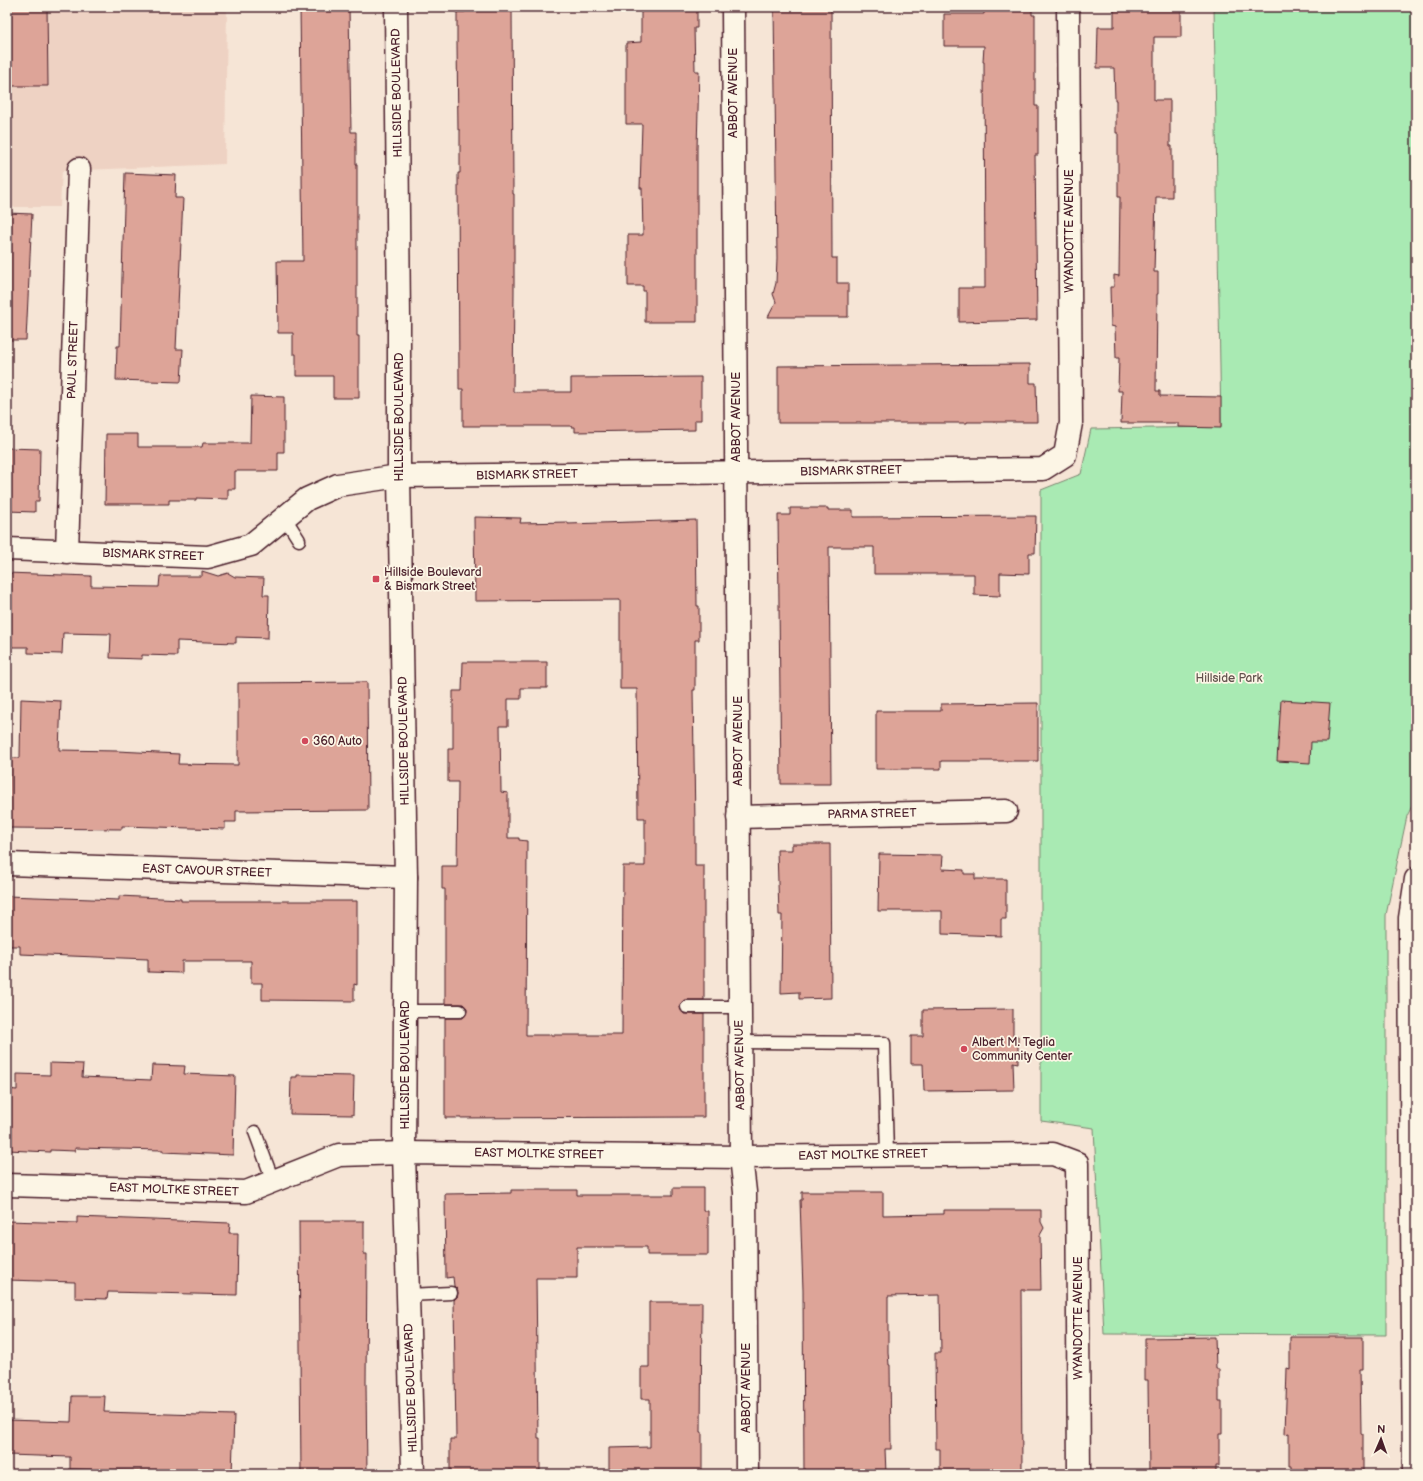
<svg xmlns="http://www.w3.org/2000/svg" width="1423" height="1481" viewBox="0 0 1423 1481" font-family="'Balsamiq Sans',sans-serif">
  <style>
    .built { fill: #eed2c3 }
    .green { fill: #a9eab3; stroke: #7a846f }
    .building { fill: #dda498; stroke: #4a1f2b }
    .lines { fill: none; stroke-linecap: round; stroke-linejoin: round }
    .lane-casing { stroke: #4a1f2b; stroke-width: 15 }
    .street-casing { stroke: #4a1f2b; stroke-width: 25 }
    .secondary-casing { stroke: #4a1f2b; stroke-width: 25 }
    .lane { stroke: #fcf5e5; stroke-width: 12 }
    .street { stroke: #fcf5e5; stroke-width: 22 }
    .secondary { stroke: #fcf5e5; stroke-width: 22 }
    .poi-dot { fill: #d1495b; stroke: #fcf5e5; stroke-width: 1.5 }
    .labels { text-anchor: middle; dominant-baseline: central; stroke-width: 3.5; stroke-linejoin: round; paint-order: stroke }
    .street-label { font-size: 12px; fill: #4a1f2b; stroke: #fcf5e5 }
    .poi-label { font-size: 12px; fill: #4a1f2b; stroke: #fcf5e5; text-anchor: start }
    .park-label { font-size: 12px; fill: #62524d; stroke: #fcf5e5 }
  </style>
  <rect width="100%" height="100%" fill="#f6e5d6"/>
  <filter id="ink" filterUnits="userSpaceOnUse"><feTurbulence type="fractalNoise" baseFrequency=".025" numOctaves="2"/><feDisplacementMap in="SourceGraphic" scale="8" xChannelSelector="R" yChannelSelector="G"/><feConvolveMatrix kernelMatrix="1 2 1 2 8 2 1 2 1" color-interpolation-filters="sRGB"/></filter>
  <g filter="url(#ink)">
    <path class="built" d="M 7,7 L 227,7 L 225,164 L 62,171 L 60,207 L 7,207 Z"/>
    <path class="green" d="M 1214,7 L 1416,7 L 1416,798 L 1407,816 L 1386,915 L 1386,1335 L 1104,1334 L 1094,1128 L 1041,1121 L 1041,490 L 1081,474 L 1091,429 L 1221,427 Z"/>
    <g class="building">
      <path d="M 7,7 L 47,7 L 48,86 L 7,86 Z"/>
      <path d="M 300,7 L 349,7 L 351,132 L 356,132 L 356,164 L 357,164 L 357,336 L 359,336 L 359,398 L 333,398 L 333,376 L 296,376 L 296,354 L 293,354 L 293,333 L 278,333 L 277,261 L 303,261 Z"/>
      <path d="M 465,7 L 512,7 L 513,194 L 514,194 L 514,291 L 513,392 L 571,392 L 571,378 L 701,377 L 701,420 L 695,420 L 695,430 L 575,432 L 575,427 L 571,427 L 571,426 L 463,426 L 463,389 L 459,389 L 458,173 L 460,173 L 460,130 L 458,130 L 457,43 L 457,12 L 465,12 Z"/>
      <path d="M 641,7 L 697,7 L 697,28 L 694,28 L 695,71 L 699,71 L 697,149 L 697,322 L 645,322 L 645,291 L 643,291 L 643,286 L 628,286 L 628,235 L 643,235 L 642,188 L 640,188 L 642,124 L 626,124 L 626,43 L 641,42 Z"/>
      <path d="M 774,7 L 831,7 L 832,258 L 837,258 L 837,283 L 848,283 L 848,317 L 768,317 L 776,302 L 773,294 L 776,283 L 777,258 Z"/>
      <path d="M 984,7 L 1032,7 L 1032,15 L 1035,15 L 1035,106 L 1038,106 L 1038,155 L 1035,155 L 1037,320 L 959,322 L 959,288 L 985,288 L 984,62 L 983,62 L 984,46 L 944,46 L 944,14 L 984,14 Z"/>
      <path d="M 1114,7 L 1181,7 L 1181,37 L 1154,37 L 1154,100 L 1170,100 L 1170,146 L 1172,146 L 1172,197 L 1156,197 L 1154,272 L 1158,272 L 1158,294 L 1157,294 L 1156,391 L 1160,391 L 1160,396 L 1221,397 L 1221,428 L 1178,427 L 1178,423 L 1121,423 L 1122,391 L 1118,391 L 1119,358 L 1116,358 L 1115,327 L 1111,326 L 1110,287 L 1114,287 L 1114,275 L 1119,276 L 1120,197 L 1118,197 L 1118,133 L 1116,133 L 1116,100 L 1115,100 L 1114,68 L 1097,68 L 1098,27 L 1114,27 Z"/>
      <path d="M 125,173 L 176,175 L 175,198 L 183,198 L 176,349 L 183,349 L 181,382 L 116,380 L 117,346 L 120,346 Z"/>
      <path d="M 7,213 L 32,214 L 26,340 L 7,340 Z"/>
      <path d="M 1030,364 L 1030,383 L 1036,383 L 1037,422 L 967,422 L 967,423 L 778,423 L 778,366 Z"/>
      <path d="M 251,396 L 284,397 L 284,452 L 278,452 L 278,471 L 235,471 L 235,489 L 228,489 L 228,499 L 196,498 L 196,500 L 169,500 L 169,504 L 105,504 L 106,434 L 138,434 L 138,447 L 202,447 L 203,443 L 250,443 Z"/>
      <path d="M 7,448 L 40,449 L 39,501 L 35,501 L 35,512 L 7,511 Z"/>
      <path d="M 790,508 L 828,508 L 828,510 L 853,510 L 853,517 L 1036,516 L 1035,553 L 1029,553 L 1029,574 L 1000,573 L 1000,596 L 974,595 L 974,574 L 874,574 L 874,547 L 829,547 L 831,784 L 781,784 L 778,515 L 790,515 Z"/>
      <path d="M 474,517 L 521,518 L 520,523 L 568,522 L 568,524 L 696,520 L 697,606 L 699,606 L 699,640 L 695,640 L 695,690 L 693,690 L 695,824 L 695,866 L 704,866 L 704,1000 L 684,1000 L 680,1004 L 680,1007 L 684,1014 L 704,1014 L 704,1117 L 445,1118 L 445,1018 L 463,1018 L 467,1011 L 467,1008 L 463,1004 L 445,1004 L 445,889 L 442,889 L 442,866 L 457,866 L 458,782 L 448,782 L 448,749 L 453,749 L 453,691 L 462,691 L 463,662 L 547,662 L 547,688 L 521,688 L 521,699 L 508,699 L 508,726 L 500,726 L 501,792 L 508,793 L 508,838 L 519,838 L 519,840 L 527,841 L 526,1035 L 622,1035 L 623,866 L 645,866 L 645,818 L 638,818 L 637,689 L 620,689 L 620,600 L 475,601 Z"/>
      <path d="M 202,571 L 218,576 L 228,573 L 235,577 L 264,578 L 263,595 L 269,595 L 268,638 L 236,637 L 236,643 L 177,641 L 177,656 L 142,655 L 142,659 L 110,658 L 111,634 L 63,633 L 62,654 L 28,653 L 28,647 L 7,647 L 7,573 L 91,576 L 91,586 L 159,587 L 160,576 L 202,576 Z"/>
      <path d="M 367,682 L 368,810 L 236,811 L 236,822 L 225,822 L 225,829 L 122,826 L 122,829 L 8,828 L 10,758 L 20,758 L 21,699 L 61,701 L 59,750 L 117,751 L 179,754 L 178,764 L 238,765 L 238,683 Z"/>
      <path d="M 1281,700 L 1330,703 L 1327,742 L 1311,742 L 1310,763 L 1277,761 Z"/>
      <path d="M 1038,703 L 1038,761 L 941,761 L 941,769 L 876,769 L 876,711 L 941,711 L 941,704 Z"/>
      <path d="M 792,844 L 830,844 L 831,998 L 799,999 L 799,992 L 781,993 L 782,915 L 779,915 L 777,850 L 792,850 Z"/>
      <path d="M 879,854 L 943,855 L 942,869 L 964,870 L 964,874 L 975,874 L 975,879 L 1006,879 L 1006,919 L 1001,919 L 1001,936 L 942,934 L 942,911 L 878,911 Z"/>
      <path d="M 7,896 L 119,900 L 119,896 L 181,899 L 181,901 L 357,901 L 357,985 L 354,984 L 354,1001 L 262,1000 L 262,983 L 251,983 L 251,961 L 182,961 L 182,973 L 148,972 L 148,959 L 20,954 L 20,946 L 7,946 Z"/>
      <path d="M 1013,1009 L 1013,1036 L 1018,1036 L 1018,1063 L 1013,1062 L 1014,1090 L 924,1091 L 923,1064 L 911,1064 L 911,1036 L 923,1036 L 923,1010 Z"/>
      <path d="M 50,1063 L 83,1064 L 82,1077 L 151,1080 L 152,1065 L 185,1066 L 184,1074 L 235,1076 L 233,1155 L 163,1152 L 163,1150 L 75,1148 L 75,1151 L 50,1150 L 50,1152 L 7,1150 L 7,1089 L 17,1090 L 17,1074 L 50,1075 Z"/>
      <path d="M 297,1075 L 354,1076 L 353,1115 L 290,1114 L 291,1077 L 297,1077 Z"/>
      <path d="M 673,1188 L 703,1188 L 703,1211 L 708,1211 L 708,1255 L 647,1255 L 647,1247 L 577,1247 L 577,1278 L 536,1278 L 538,1438 L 540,1438 L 540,1474 L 450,1474 L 450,1439 L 456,1439 L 454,1300 L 457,1297 L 458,1293 L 457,1289 L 454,1286 L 453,1277 L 446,1278 L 445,1194 L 511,1193 L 511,1190 L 577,1190 L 577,1195 L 673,1195 Z"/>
      <path d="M 802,1192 L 883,1192 L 883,1215 L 944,1214 L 944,1210 L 1041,1210 L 1041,1222 L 1044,1228 L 1040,1235 L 1041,1290 L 1021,1290 L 1022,1474 L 940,1474 L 940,1449 L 936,1449 L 935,1353 L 941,1353 L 940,1295 L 888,1296 L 888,1352 L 889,1365 L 890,1365 L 891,1449 L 885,1449 L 886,1474 L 804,1474 L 803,1290 L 800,1200 L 802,1200 Z"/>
      <path d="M 77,1217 L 230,1223 L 229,1233 L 238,1233 L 237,1295 L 108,1292 L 107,1299 L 75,1298 L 75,1282 L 7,1280 L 7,1221 L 77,1223 Z"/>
      <path d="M 299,1221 L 364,1221 L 364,1254 L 367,1254 L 366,1382 L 367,1474 L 301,1474 Z"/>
      <path d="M 649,1302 L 702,1302 L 701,1432 L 702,1432 L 702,1474 L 609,1474 L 609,1448 L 650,1447 L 650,1399 L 641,1399 L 641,1367 L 649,1367 Z"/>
      <path d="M 1215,1337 L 1216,1369 L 1219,1369 L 1219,1401 L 1222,1401 L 1222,1434 L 1219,1434 L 1219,1466 L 1216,1466 L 1216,1474 L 1149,1474 L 1148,1380 L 1145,1380 L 1145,1338 Z"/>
      <path d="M 1290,1337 L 1363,1337 L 1363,1369 L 1360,1369 L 1361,1433 L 1363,1434 L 1363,1474 L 1291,1474 L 1291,1466 L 1289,1466 L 1289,1433 L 1285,1434 L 1287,1368 L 1290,1369 Z"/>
      <path d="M 72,1396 L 105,1396 L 104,1412 L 200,1415 L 200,1414 L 234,1415 L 232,1474 L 70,1469 L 70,1457 L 7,1455 L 7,1420 L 71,1422 Z"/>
    </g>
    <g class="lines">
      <g class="lane-casing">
        <g id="lane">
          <path d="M 285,518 L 299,540"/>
          <path d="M 687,1007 L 739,1007"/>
          <path d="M 405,1011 L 460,1011"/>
          <path d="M 740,1042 L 884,1043 L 887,1155"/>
          <path d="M 255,1132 L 273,1181"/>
          <path d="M 408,1295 L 451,1293"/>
        </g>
      </g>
      <g class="street-casing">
        <g id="street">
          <path d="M 733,7 L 741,1157 L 745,1192 L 747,1474"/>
          <path d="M 7,549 L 208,557 L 251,545 L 307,499 L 338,485 L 399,476 L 1043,469 L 1065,455 L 1071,423 L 1068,7"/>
          <path d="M 67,552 L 79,169"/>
          <path d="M 738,817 L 1006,811"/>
          <path d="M 7,864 L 406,877"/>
          <path d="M 7,1185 L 246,1192 L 339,1155 L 404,1153 L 741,1157 L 1053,1154 L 1077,1163 L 1079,1474"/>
          <path d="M 1414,1474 L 1410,941 L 1410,918 L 1416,879"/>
        </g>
      </g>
      <g class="secondary-casing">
        <path id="secondary" d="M 396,7 L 399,319 L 399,476 L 406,877 L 404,1153 L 413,1474"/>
      </g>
      <use href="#lane" class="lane"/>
      <use href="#street" class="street"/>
      <use href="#secondary" class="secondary"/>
    </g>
  </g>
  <g class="poi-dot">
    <rect x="372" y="575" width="8" height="8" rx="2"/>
    <circle cx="305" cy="741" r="4"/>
    <circle cx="964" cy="1049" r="4"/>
  </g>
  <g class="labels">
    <g class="street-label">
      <text transform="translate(397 93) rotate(-91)">HILLSIDE BOULEVARD</text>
      <text transform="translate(733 93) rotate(-90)">ABBOT AVENUE</text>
      <text transform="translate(1069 231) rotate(-90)">WYANDOTTE AVENUE</text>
      <text transform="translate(73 360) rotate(-88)">PAUL STREET</text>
      <text transform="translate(399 417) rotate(-90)">HILLSIDE BOULEVARD</text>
      <text transform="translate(736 417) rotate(-90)">ABBOT AVENUE</text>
      <text transform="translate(851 471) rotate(-1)">BISMARK STREET</text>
      <text transform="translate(527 475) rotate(-1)">BISMARK STREET</text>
      <text transform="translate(153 555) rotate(2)">BISMARK STREET</text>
      <text transform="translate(404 741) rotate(-91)">HILLSIDE BOULEVARD</text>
      <text transform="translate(738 741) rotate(-90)">ABBOT AVENUE</text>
      <text transform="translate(872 814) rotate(-1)">PARMA STREET</text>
      <text transform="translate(207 871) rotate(2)">EAST CAVOUR STREET</text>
      <text transform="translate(405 1065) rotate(-90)">HILLSIDE BOULEVARD</text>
      <text transform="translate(740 1065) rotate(-91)">ABBOT AVENUE</text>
      <text transform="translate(539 1154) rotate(1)">EAST MOLTKE STREET</text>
      <text transform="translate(863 1155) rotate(-1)">EAST MOLTKE STREET</text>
      <text transform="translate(174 1190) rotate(2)">EAST MOLTKE STREET</text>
      <text transform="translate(1078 1318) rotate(-90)">WYANDOTTE AVENUE</text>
      <text transform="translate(411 1388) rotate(-92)">HILLSIDE BOULEVARD</text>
      <text transform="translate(746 1388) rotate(-90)">ABBOT AVENUE</text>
    </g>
    <g class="poi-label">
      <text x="384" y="572">Hillside Boulevard<tspan x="384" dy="14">&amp; Bismark Street</tspan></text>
      <text x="313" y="741">360 Auto</text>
      <text x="972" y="1042">Albert M. Teglia<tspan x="972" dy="14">Community Center</tspan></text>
    </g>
    <g class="park-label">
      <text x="1229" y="678">Hillside Park</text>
    </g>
  </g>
  <rect width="1423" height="1481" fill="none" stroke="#fcf5e5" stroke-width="24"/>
  <rect x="12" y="12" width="1399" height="1457" fill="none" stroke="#4a1f2b" stroke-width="1.5" filter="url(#ink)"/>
  <g transform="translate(1381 1439) rotate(2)" stroke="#fcf5e5" stroke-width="3" paint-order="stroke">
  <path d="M0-3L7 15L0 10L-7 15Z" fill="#4a1f2b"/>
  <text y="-6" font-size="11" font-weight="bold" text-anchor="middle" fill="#4a1f2b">N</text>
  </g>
</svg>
